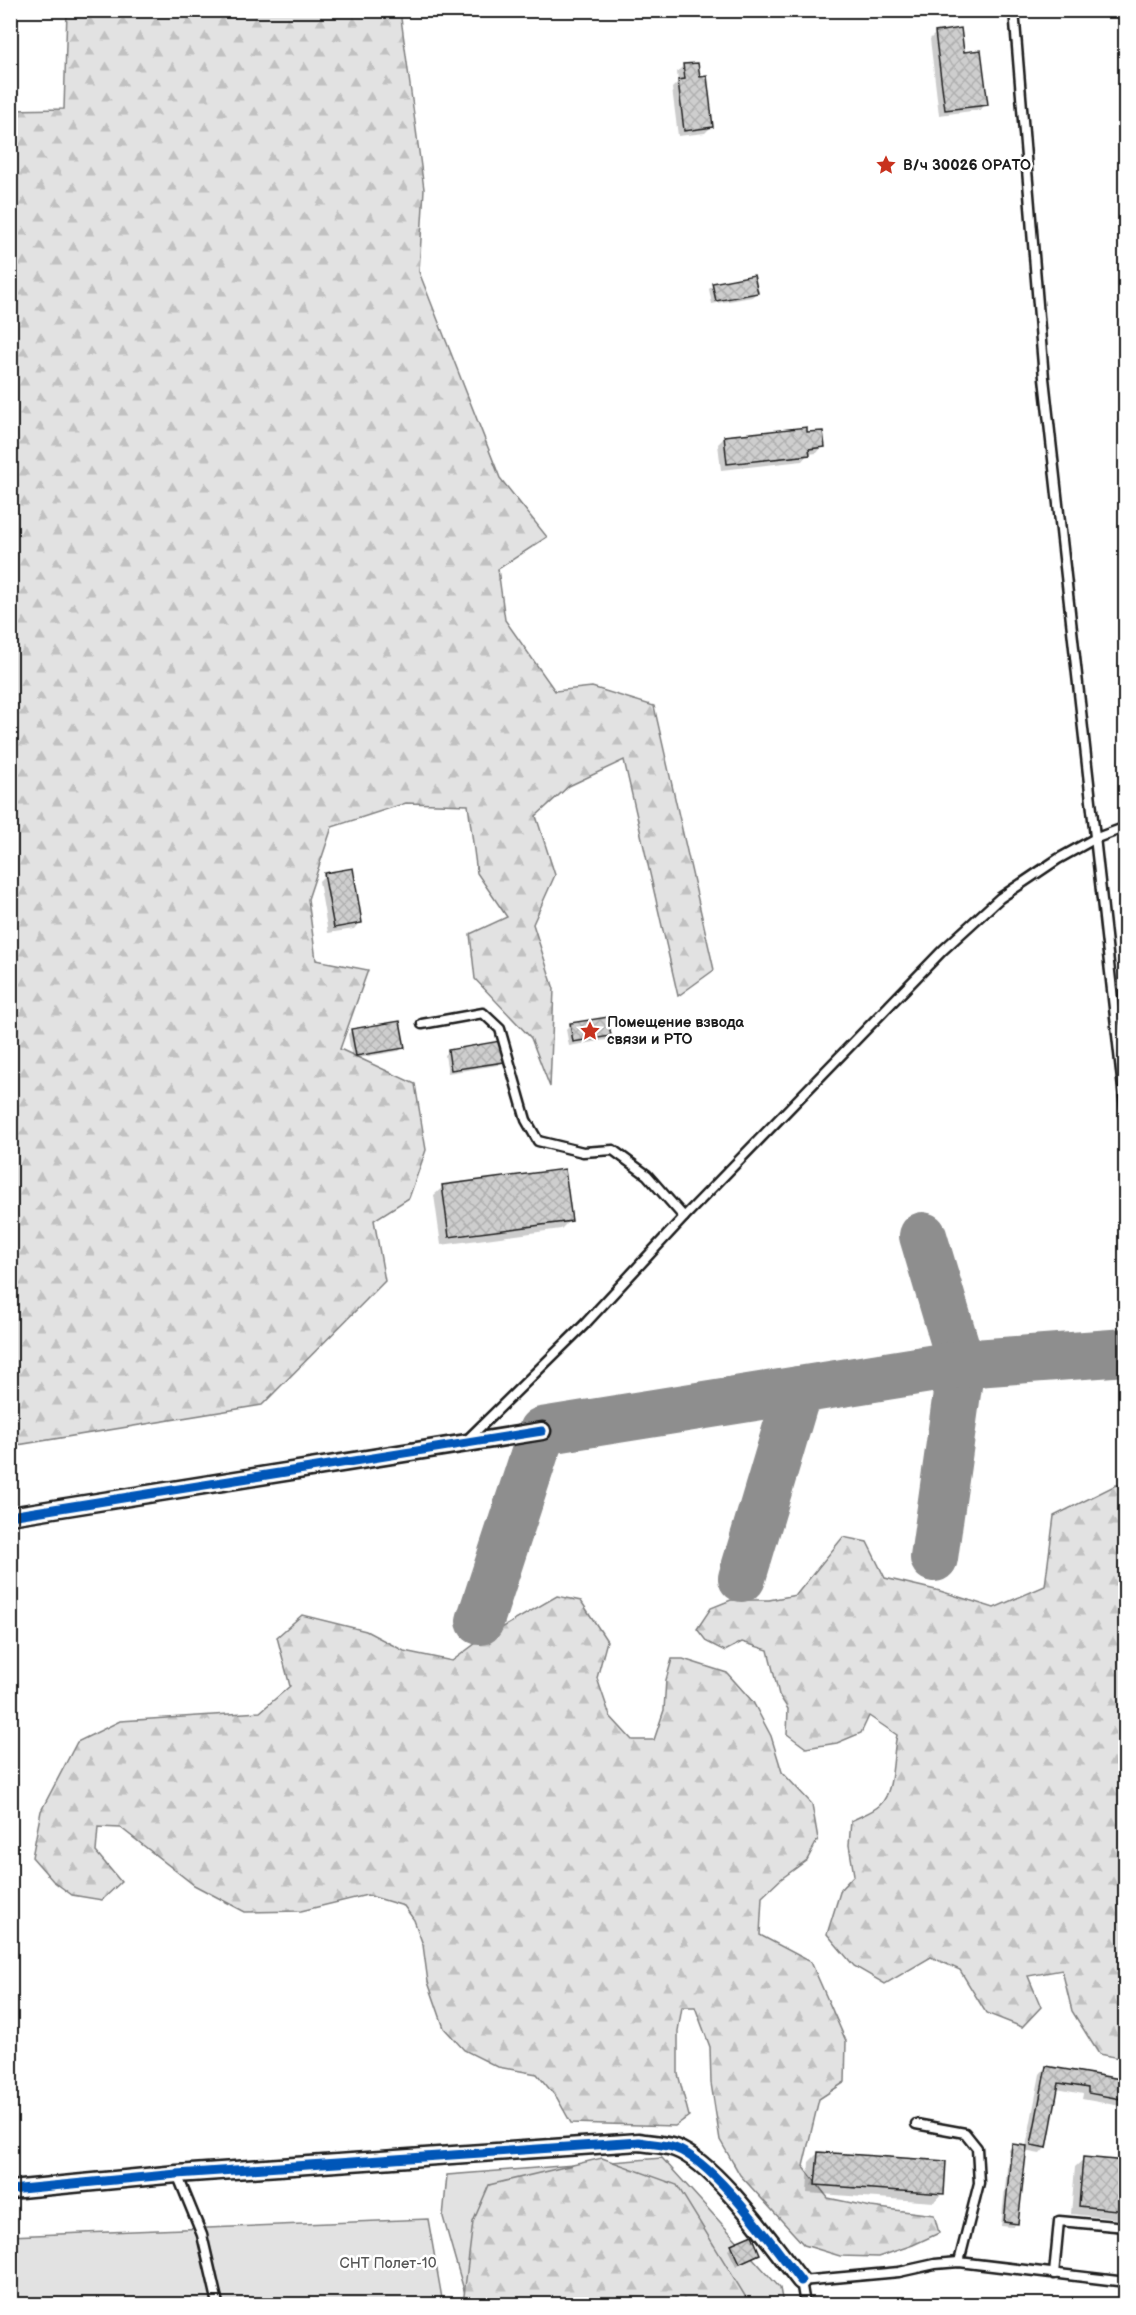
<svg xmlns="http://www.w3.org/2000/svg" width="1136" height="2315" viewBox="0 0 1136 2315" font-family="'Balsamiq Sans',sans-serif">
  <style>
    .green { fill: #e2e2e2; stroke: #7f7f7f; stroke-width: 1.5 }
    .forest { fill: url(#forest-firs); stroke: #7f7f7f; stroke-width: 1.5 }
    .shadow { fill: #0003 }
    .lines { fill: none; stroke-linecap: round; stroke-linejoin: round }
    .taxiway { stroke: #8e8e8e; stroke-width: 48 }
    .building { fill: url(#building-cross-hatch); stroke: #1c1c1c; stroke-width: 1.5 }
    .service-casing { stroke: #1c1c1c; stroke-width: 13 }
    .minor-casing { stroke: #1c1c1c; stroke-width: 21 }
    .service { stroke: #fff; stroke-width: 8 }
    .minor { stroke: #fff; stroke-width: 16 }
    .cycleway-casing { stroke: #fff; stroke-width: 13 }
    .cycleway { stroke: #0057b8; stroke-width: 9 }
    .labels { text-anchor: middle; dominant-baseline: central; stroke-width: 5; stroke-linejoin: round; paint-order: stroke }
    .poi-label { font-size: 15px; font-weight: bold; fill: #1c1c1c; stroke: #fff; text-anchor: start }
    .park-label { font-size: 15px; fill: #575757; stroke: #fff }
  </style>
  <defs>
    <pattern id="forest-firs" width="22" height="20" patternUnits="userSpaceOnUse" patternTransform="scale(1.5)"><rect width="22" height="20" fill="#e2e2e2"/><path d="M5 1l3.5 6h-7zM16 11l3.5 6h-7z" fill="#c1c1c1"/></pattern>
    <pattern id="building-cross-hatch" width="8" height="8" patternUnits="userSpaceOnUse" patternTransform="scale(1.5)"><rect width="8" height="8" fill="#cecece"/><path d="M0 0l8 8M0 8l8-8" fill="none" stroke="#b0b0b0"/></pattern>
  </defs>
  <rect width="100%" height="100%" fill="#fff"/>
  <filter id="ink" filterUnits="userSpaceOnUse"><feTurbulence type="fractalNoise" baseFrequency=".0167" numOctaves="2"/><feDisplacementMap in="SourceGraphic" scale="12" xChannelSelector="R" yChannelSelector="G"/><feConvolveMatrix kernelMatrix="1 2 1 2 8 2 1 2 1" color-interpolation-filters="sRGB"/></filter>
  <g filter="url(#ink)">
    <g class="green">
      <path d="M 662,2158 L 780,2288 L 783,2304 L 468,2304 L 443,2217 L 447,2175 Z"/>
      <path d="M 428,2219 L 443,2304 L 11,2304 L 10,2236 Z"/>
    </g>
    <g class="forest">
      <path d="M 67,11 L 400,11 L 424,189 L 419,272 L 500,478 L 547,537 L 498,569 L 505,620 L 555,691 L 592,687 L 654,706 L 714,970 L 678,996 L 624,760 L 569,786 L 536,816 L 555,875 L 533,924 L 554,989 L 550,1087 L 531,1038 L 475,979 L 470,934 L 507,917 L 477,873 L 468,805 L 406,803 L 332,827 L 308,899 L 316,960 L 368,970 L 340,1049 L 415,1084 L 426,1150 L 409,1198 L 374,1220 L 385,1281 L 262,1405 L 11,1446 L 10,110 L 64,109 Z"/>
      <path d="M 1116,1485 L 1126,1486 L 1125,2059 L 1099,2054 L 1072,2011 L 1062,1970 L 1028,1976 L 1041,2007 L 1022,2027 L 986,2013 L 960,1970 L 931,1957 L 885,1984 L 854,1966 L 827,1934 L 841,1889 L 854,1875 L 849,1845 L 851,1821 C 860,1816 873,1812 880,1805 C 895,1791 892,1754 897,1735 L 869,1716 L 861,1733 L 837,1743 L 806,1748 L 787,1734 L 788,1709 L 779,1695 L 768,1650 L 742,1642 L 725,1651 L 707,1642 L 697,1629 L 711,1608 L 731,1600 L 769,1600 L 796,1595 L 843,1537 L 867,1542 L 885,1578 L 940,1591 L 994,1608 L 1045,1586 L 1054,1516 Z"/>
      <path d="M 557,1596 L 581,1601 L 607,1641 L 597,1678 L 610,1716 L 632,1740 L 654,1740 L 664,1710 L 666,1680 L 672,1659 L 683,1659 L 727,1673 L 753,1702 L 771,1736 L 782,1772 L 812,1804 L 818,1839 L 807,1860 L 781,1879 L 762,1897 L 760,1935 L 811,1962 L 846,2041 L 845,2082 L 819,2099 L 803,2166 L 828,2198 L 871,2207 L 934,2215 L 939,2233 L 913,2245 L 878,2257 L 840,2256 L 804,2245 L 740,2175 L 720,2140 L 711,2083 L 710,2047 L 695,2007 L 682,2007 L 678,2031 L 678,2074 L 689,2116 L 675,2126 L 571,2123 L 557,2098 L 537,2074 L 498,2067 L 464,2050 L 444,2028 L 428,1982 L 423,1945 L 414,1920 L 404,1906 L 367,1895 L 301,1911 L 245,1912 L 194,1885 L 121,1828 L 98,1827 L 96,1852 L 121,1882 L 102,1900 L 72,1895 L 53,1881 L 32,1857 L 41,1811 L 77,1742 L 120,1721 L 260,1712 L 290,1686 L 277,1637 L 302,1615 L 366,1631 L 404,1651 L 452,1661 L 479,1641 Z"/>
      <path d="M 602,2158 L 677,2185 L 750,2304 L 463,2304 L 473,2222 L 489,2185 Z"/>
    </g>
    <g class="shadow">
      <path d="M 936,33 L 963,54 L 986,104 L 980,110 L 939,115 L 930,39 Z"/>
      <path d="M 683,66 L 711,127 L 705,133 L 678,136 L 672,88 L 678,82 L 677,72 Z"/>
      <path d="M 713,285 L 756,293 L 752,297 L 712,304 L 709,289 Z"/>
      <path d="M 806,434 L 823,446 L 817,453 L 808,454 L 802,461 L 721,470 L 718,444 L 724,438 Z"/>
      <path d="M 325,875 L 360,922 L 354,929 L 328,933 L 319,881 Z"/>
      <path d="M 570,1025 L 610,1036 L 606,1040 L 569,1046 L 566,1029 Z"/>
      <path d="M 352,1030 L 403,1047 L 399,1051 L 352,1059 L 348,1034 Z"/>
      <path d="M 449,1052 L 502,1061 L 498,1065 L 448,1073 L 445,1055 Z"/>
      <path d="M 443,1187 L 570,1220 L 561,1229 L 441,1245 L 434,1195 Z"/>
      <path d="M 1046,2067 L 1126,2082 L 1126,2107 L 1082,2099 L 1083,2094 L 1057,2089 L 1046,2147 L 1040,2154 L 1024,2151 L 1017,2223 L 1013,2227 L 1001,2226 L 1009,2150 L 1013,2146 L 1026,2147 L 1040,2074 Z"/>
      <path d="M 818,2153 L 942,2193 L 934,2202 L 807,2193 L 809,2162 Z"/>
      <path d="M 1084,2159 L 1126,2162 L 1126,2214 L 1120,2219 L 1071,2214 L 1075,2167 Z"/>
      <path d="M 732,2246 L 759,2254 L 736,2266 L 728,2250 Z"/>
    </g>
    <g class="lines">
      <g class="taxiway">
        <path d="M 923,1236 L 961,1364 L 934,1558"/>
        <path d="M 742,1578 L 798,1390"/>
        <path d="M 480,1621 L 542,1431 L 961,1364 L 1126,1352"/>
      </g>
    </g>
    <g class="building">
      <path d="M 961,28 L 964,52 L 981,50 L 988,105 L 945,110 L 935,32 Z"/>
      <path d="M 698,63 L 700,77 L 707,76 L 713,127 L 684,131 L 678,80 L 685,79 L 683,64 Z"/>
      <path d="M 754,275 L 758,293 L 716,301 L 712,283 Z"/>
      <path d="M 807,427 L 807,432 L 823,431 L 825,447 L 809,449 L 810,455 L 727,464 L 724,436 Z"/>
      <path d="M 353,868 L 362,923 L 334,928 L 324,873 Z"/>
      <path d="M 608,1017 L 611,1036 L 573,1042 L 570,1023 Z"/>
      <path d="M 400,1021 L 405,1048 L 356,1056 L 351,1029 Z"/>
      <path d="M 500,1041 L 504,1062 L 451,1070 L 448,1050 Z"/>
      <path d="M 565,1169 L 572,1221 L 449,1237 L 442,1185 Z"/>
      <path d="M 1046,2066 L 1126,2080 L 1126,2100 L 1088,2093 L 1088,2088 L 1059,2083 L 1047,2148 L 1031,2145 Z"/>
      <path d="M 1012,2144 L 1027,2146 L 1018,2224 L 1004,2222 Z"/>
      <path d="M 818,2152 L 946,2161 L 944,2194 L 815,2185 Z"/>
      <path d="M 1083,2157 L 1126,2161 L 1126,2211 L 1079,2206 Z"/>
      <path d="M 752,2235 L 760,2254 L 740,2263 L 731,2244 Z"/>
    </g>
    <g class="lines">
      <g class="service-casing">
        <g id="service">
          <path d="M 1014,10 L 1044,378 L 1126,1116"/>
          <path d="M 685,12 L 692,10"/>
          <path d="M 422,1024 L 483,1013 L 500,1029 L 526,1120 L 538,1141 L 583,1152 L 613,1150 L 647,1175 L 684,1217"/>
          <path d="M 466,1441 L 584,1325 L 684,1217 L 943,950 L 1000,898 L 1058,859 L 1094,839 L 1126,827"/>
          <path d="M 916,2124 L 965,2133 L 977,2148 L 979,2183 L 959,2262"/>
          <path d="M 177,2174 L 202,2235 L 218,2304"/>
          <path d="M 1054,2274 L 1059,2221 L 1126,2227"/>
          <path d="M 805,2304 L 801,2281 L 899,2272 L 935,2264 L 959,2262 L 1126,2282"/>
        </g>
      </g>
      <g class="minor-casing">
        <g id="minor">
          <path d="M 10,1516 L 542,1431"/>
          <path d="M 10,2190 L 177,2174 L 639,2142 C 650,2144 664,2144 675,2148 C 716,2163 773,2246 801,2281"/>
        </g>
      </g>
      <use href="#service" class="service"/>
      <use href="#minor" class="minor"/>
      <g class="cycleway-casing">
        <g id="cycleway">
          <path d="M 10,1516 L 542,1431"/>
          <path d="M 10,2190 L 177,2174 L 639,2142 C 650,2144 664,2144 675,2148 C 716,2163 773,2246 801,2281"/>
        </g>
      </g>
      <use href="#cycleway" class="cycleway"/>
    </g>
  </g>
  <defs>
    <g id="sight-bare" transform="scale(1.62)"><path d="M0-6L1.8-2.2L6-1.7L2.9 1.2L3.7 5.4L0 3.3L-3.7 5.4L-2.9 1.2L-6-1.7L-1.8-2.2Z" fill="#c8321e" stroke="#fff" stroke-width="2.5" paint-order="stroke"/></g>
  </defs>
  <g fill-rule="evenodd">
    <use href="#sight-bare" x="886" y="165"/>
    <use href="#sight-bare" x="590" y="1031"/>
  </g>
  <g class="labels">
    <g class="poi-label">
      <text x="903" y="165">В/ч 30026 ОРАТО</text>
      <text x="607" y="1022">Помещение взвода<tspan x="607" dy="17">связи и РТО</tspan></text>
    </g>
    <g class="park-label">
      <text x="388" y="2263">СНТ Полет-10</text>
    </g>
  </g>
  <rect width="1136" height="2315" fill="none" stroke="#fff" stroke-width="36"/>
  <rect x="18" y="18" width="1100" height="2279" fill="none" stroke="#1c1c1c" stroke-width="2" filter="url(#ink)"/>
</svg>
